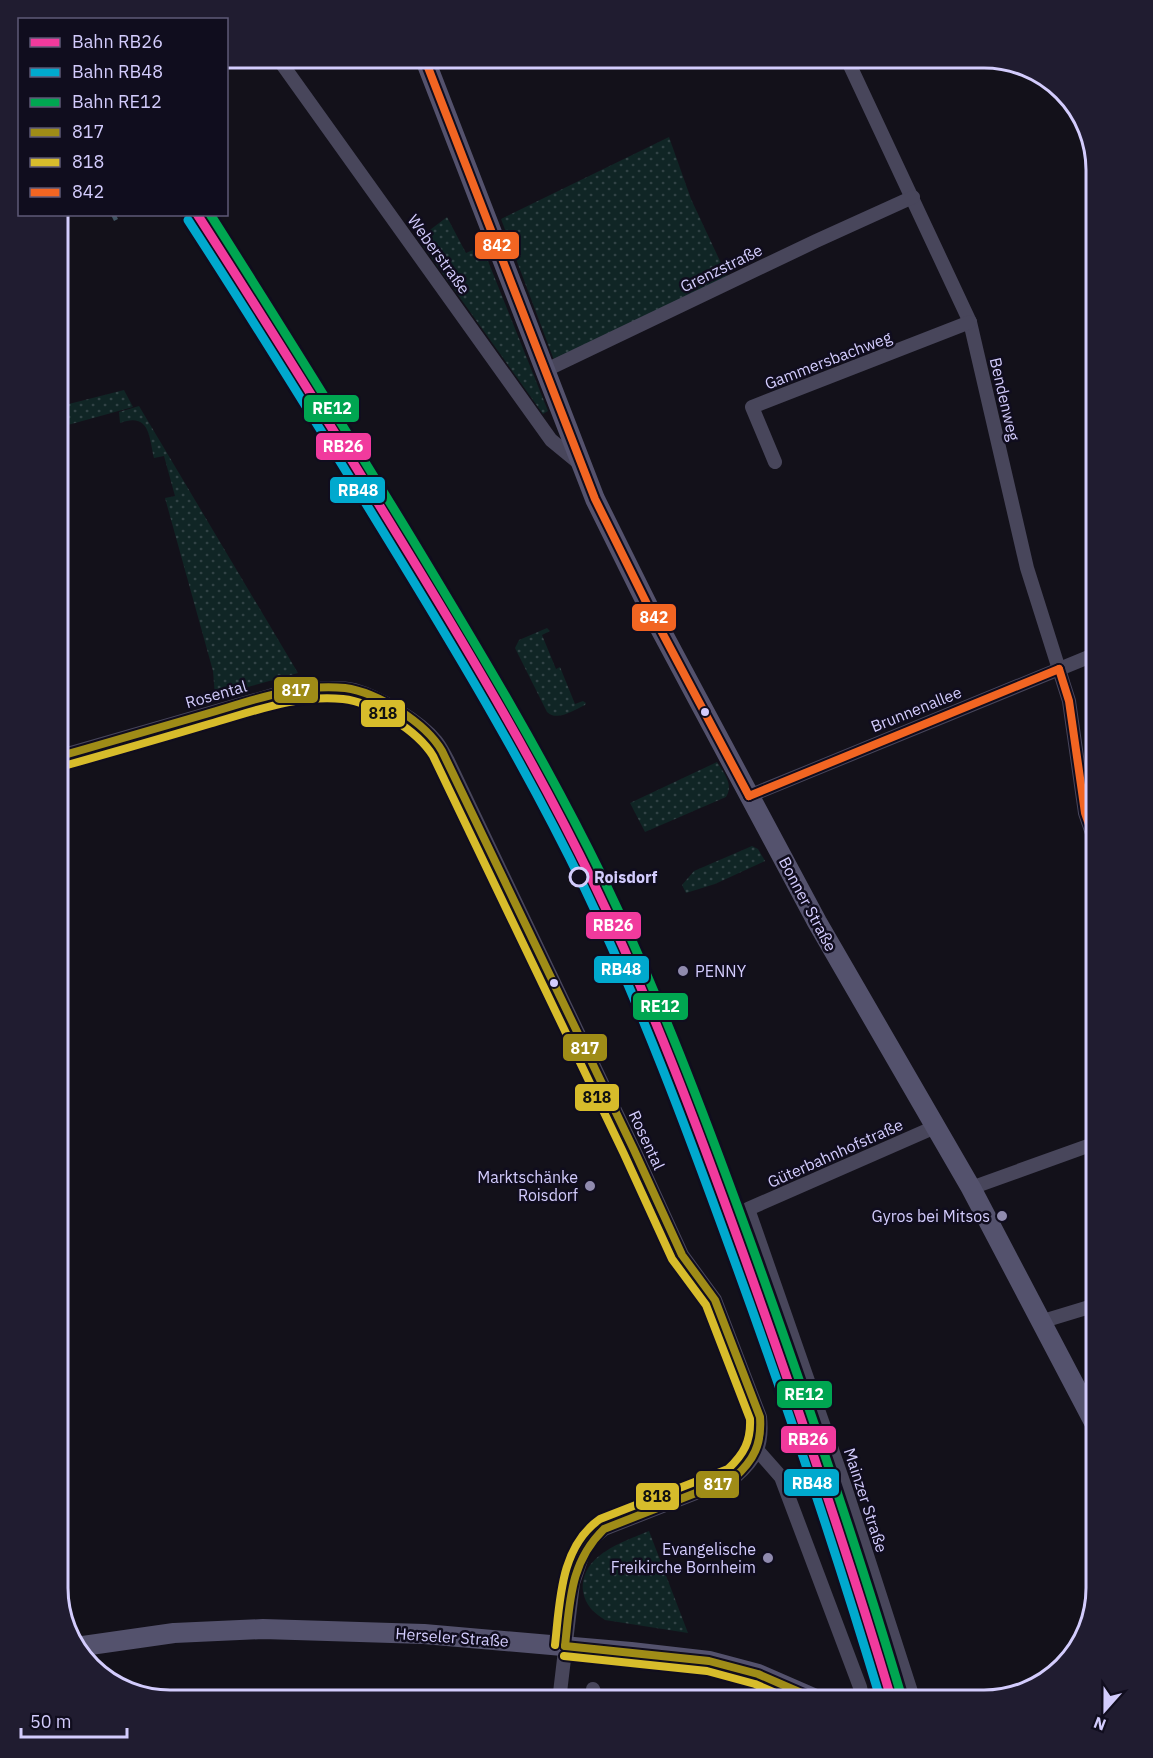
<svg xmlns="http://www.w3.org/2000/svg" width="1153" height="1758" viewBox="0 0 1153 1758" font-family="'IBM Plex Sans',sans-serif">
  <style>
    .grass { fill: url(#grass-dots) }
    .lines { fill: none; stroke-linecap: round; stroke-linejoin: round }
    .street { stroke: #48465b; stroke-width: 14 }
    .secondary { stroke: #54526d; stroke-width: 20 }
    .rail { stroke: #415363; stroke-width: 4.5; stroke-dasharray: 9 8; stroke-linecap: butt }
    .bus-1-casing { stroke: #100d1e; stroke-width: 12 }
    .bus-2-casing { stroke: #100d1e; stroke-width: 12 }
    .bus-3-casing { stroke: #100d1e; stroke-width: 12 }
    .bus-1 { stroke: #9f8c17; stroke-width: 8 }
    .bus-2 { stroke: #d7bc2b; stroke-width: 8 }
    .bus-3 { stroke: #f26522; stroke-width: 8 }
    .rail-1-casing { stroke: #100d1e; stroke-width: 14 }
    .rail-2-casing { stroke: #100d1e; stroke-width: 14 }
    .rail-3-casing { stroke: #100d1e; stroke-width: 14 }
    .rail-1 { stroke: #f13a9d; stroke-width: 9 }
    .rail-2 { stroke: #00a9ce; stroke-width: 9 }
    .rail-3 { stroke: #00a651; stroke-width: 9 }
    .bus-dot { fill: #d3ccfd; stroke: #100d1e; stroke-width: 2 }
    .stop-dot { fill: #100d1e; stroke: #d3ccfd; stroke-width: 3 }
    .poi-dot { fill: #908bae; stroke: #100d1e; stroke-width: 2 }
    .labels { text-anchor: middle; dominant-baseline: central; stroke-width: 5; stroke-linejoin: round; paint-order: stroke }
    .street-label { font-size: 16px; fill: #d3ccfd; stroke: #100d1e }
    .stop-label { font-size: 16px; font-weight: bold; fill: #d3ccfd; stroke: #100d1e; text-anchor: start }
    .poi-label { font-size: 16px; fill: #d3ccfd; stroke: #100d1e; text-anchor: end }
    .rim { fill: none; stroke: #d3ccfd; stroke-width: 3 }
    .line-badge { stroke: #100d1e; stroke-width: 2 }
    .badge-label { font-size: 16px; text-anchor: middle; font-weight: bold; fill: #fff }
    .pale-badge-label { font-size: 16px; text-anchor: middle; font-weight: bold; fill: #111 }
  </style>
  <defs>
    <pattern id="grass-dots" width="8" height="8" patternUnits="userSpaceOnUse" patternTransform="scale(1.5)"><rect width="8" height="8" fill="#102525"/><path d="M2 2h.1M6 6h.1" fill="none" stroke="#324346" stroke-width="1.8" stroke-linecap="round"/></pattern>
  </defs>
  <rect width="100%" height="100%" fill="#13111a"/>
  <g class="grass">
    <path d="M 669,137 L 691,199 L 727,276 L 554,360 L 501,219 Z"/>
    <path d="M 447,217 L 466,253 L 482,246 L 548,411 L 543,414 L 418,239 Z"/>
    <path d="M 124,390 L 133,407 L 57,428 L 57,407 Z"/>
    <path d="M 139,406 L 298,673 L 215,696 L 213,671 L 165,498 L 175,496 L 164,456 L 154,458 C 149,437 150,412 120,423 L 119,412 Z"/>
    <path d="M 547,628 L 550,631 L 542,635 L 556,669 L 560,667 L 575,704 L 583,701 L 586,703 L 585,705 C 574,710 557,722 547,712 L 515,648 L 519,640 Z"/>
    <path d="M 717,762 C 724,773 734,785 726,797 L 645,832 L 630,803 Z"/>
    <path d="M 752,846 L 758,849 L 765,861 L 715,884 L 686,893 L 682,885 L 694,871 Z"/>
    <path d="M 649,1531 L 688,1633 L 605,1620 C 594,1613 585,1605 583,1591 C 580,1555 623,1542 649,1531 Z"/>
  </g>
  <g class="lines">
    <g class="street">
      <path d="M 277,57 L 551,440 L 579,463"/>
      <path d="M 846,57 L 970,322 L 1027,568 L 1069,701 L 1085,813 L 1096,845"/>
      <path d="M 544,371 L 816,241 L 913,197"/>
      <path d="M 775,462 L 752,407 L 970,322"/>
      <path d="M 57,757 L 280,693 C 300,690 334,685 354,690 C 379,697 420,721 436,741 C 441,747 444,754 448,761 L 634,1150 L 682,1255 L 715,1300 L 760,1417 C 763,1446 756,1459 734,1478 L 604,1529 L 593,1538 L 585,1548 L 573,1583 L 559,1701"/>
      <path d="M 749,796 L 1096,654"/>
      <path d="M 971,1188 L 1096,1143"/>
      <path d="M 1040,1322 L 1096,1305"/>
      <path d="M 758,1451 L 781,1477 L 860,1687 L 863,1701"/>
      <path d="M 593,1689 L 597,1701"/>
      <path d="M 913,1698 L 943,1701"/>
      <path d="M 914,1701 L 844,1484 L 748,1209 L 935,1127"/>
    </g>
    <g class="secondary">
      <path d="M 424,57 L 595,499 L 648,606 L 817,922 L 971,1188 L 1096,1426"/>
      <path d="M 76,1647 L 174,1633 L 263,1629 L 424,1634 L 631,1652 L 709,1661 L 758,1674 L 820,1701"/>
    </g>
    <path class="rail" d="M 113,214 L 116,220"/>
    <g class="bus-1-casing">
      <g id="bus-1">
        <path d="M 57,757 C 107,743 157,728 206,714 C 251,701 297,683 345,688 C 377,692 426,723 442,751 L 634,1150 L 682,1255 L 715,1300 L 760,1417 C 762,1444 754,1460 734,1478 L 604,1529 C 570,1562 570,1601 565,1646"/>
        <path d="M 565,1646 L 709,1661 L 758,1674 L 820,1701"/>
      </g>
    </g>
    <g class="bus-2-casing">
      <g id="bus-2">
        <path d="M 60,767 C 110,753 159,739 209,724 C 252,712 297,694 343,699 C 372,702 418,731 433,756 L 624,1154 L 672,1259 L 706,1305 L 750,1419 C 751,1441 744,1454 728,1469 L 600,1519 C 560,1547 560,1601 555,1645"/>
        <path d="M 564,1656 L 707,1671 L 755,1684 L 794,1701"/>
      </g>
    </g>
    <g class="bus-3-casing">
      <g id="bus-3">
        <path d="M 424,57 L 595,499 L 648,606 L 749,796"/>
        <path d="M 1059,669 L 1069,701 L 1085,813 L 1096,845"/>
        <path d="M 749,796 L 1059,669"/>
      </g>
    </g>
    <use href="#bus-1" class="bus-1"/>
    <use href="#bus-2" class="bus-2"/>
    <use href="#bus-3" class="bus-3"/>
    <g class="rail-1-casing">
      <path id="rail-1" d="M 197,214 C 269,326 339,439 408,552 C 474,660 539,770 594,884 C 652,1004 698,1128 743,1253 C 796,1401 847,1550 892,1701"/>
    </g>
    <g class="rail-2-casing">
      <path id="rail-2" d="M 188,220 C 260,331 329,443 398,556 C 464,664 529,773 584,887 C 641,1006 687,1130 732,1254 C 786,1402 836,1551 881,1701"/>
    </g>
    <g class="rail-3-casing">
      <path id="rail-3" d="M 210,214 C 278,321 345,429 411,537 C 478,648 545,759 602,876 C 658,992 704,1114 748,1235 C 803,1388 856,1542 902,1698"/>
    </g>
    <use href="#rail-1" class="rail-1"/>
    <use href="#rail-2" class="rail-2"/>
    <use href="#rail-3" class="rail-3"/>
  </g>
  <g class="bus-dot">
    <circle cx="705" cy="712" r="5"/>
    <circle cx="554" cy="983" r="5"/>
  </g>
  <circle class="stop-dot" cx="579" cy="877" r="9"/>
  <g class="poi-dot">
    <circle cx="683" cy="971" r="6"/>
    <circle cx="590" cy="1186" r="6"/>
    <circle cx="1002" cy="1216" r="6"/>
    <circle cx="768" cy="1558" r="6"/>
  </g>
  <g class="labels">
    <g class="street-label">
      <text transform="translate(439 254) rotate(54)">Weberstraße</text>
      <text transform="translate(721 268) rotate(-26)">Grenzstraße</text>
      <text transform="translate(828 360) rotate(-21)">Gammersbachweg</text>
      <text transform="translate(1005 399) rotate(77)">Bendenweg</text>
      <text transform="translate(216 694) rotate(-16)">Rosental</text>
      <text transform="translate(916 709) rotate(-22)">Brunnenallee</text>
      <text transform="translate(808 904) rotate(62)">Bonner Straße</text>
      <text transform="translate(647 1140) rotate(65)">Rosental</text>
      <text transform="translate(835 1153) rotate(-24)">Güterbahnhofstraße</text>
      <text transform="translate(866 1500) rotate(72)">Mainzer Straße</text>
      <text transform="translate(452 1637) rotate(4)">Herseler Straße</text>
    </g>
    <g class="stop-label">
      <text x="594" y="877">Roisdorf</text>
    </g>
    <g class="poi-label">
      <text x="695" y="971" text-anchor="start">PENNY</text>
      <text x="578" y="1177">Marktschänke<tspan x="578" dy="18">Roisdorf</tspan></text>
      <text x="990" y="1216">Gyros bei Mitsos</text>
      <text x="756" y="1549">Evangelische<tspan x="756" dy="18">Freikirche Bornheim</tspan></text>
    </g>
  </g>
  <path d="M0 0H1153V1758H0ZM170 68H984A102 102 0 0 1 1086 170V1588A102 102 0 0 1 984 1690H170A102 102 0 0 1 68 1588V170A102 102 0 0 1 170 68Z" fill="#201c30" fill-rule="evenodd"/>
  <path class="rim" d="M170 68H984A102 102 0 0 1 1086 170V1588A102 102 0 0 1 984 1690H170A102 102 0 0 1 68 1588V170A102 102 0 0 1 170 68Z"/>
  <g class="line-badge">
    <rect x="474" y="231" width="46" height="29" rx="6" fill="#f26522"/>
    <rect x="303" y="394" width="57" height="29" rx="6" fill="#00a651"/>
    <rect x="315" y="432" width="57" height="29" rx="6" fill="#f13a9d"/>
    <rect x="329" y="476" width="57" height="28" rx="6" fill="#00a9ce"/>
    <rect x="631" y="603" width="46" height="29" rx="6" fill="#f26522"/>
    <rect x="273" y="676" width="46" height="28" rx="6" fill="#9f8c17"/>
    <rect x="360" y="699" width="46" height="29" rx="6" fill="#d7bc2b"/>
    <rect x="585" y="911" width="57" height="29" rx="6" fill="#f13a9d"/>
    <rect x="593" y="955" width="57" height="29" rx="6" fill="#00a9ce"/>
    <rect x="632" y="992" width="57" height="29" rx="6" fill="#00a651"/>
    <rect x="562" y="1033" width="46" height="29" rx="6" fill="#9f8c17"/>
    <rect x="574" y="1083" width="46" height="29" rx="6" fill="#d7bc2b"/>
    <rect x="776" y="1380" width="57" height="29" rx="6" fill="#00a651"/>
    <rect x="780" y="1425" width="57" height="29" rx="6" fill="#f13a9d"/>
    <rect x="783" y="1468" width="57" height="29" rx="6" fill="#00a9ce"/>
    <rect x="695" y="1470" width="45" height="29" rx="6" fill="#9f8c17"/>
    <rect x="635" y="1482" width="45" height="29" rx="6" fill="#d7bc2b"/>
  </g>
  <g class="badge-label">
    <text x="497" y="251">842</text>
    <text x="332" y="414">RE12</text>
    <text x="343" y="452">RB26</text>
    <text x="358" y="496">RB48</text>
    <text x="654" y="623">842</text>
    <text x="296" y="696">817</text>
    <text x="613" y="931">RB26</text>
    <text x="621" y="975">RB48</text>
    <text x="660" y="1012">RE12</text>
    <text x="585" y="1054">817</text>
    <text x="804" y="1400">RE12</text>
    <text x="808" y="1445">RB26</text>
    <text x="812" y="1489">RB48</text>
    <text x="718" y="1490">817</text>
  </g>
  <g class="pale-badge-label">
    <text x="383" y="719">818</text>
    <text x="597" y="1103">818</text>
    <text x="657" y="1502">818</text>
  </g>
  <rect x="18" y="18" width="210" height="198" fill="#100d1e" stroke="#5e5977" stroke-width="1.5"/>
  <rect x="30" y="38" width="30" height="9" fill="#f13a9d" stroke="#5e5977" stroke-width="1.5"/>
  <text x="72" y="48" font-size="18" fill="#d3ccfd">Bahn RB26</text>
  <rect x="30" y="68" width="30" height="9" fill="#00a9ce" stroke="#5e5977" stroke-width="1.5"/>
  <text x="72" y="78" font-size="18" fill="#d3ccfd">Bahn RB48</text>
  <rect x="30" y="98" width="30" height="9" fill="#00a651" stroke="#5e5977" stroke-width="1.5"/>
  <text x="72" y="108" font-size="18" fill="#d3ccfd">Bahn RE12</text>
  <rect x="30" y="128" width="30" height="9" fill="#9f8c17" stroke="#5e5977" stroke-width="1.5"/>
  <text x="72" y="138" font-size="18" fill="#d3ccfd">817</text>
  <rect x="30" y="158" width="30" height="9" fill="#d7bc2b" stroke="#5e5977" stroke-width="1.5"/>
  <text x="72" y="168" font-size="18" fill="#d3ccfd">818</text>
  <rect x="30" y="188" width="30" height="9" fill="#f26522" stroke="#5e5977" stroke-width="1.5"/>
  <text x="72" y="198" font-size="18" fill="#d3ccfd">842</text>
  <g transform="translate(1105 1710) rotate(201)" stroke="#100d1e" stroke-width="4.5" paint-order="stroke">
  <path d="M0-4.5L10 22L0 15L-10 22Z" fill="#d3ccfd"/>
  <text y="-9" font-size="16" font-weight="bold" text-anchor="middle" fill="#d3ccfd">N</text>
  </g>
  <path d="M21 1728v9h106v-9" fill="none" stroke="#d3ccfd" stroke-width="3"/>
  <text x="30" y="1728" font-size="18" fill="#d3ccfd" stroke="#100d1e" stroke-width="4.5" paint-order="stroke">50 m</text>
</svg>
